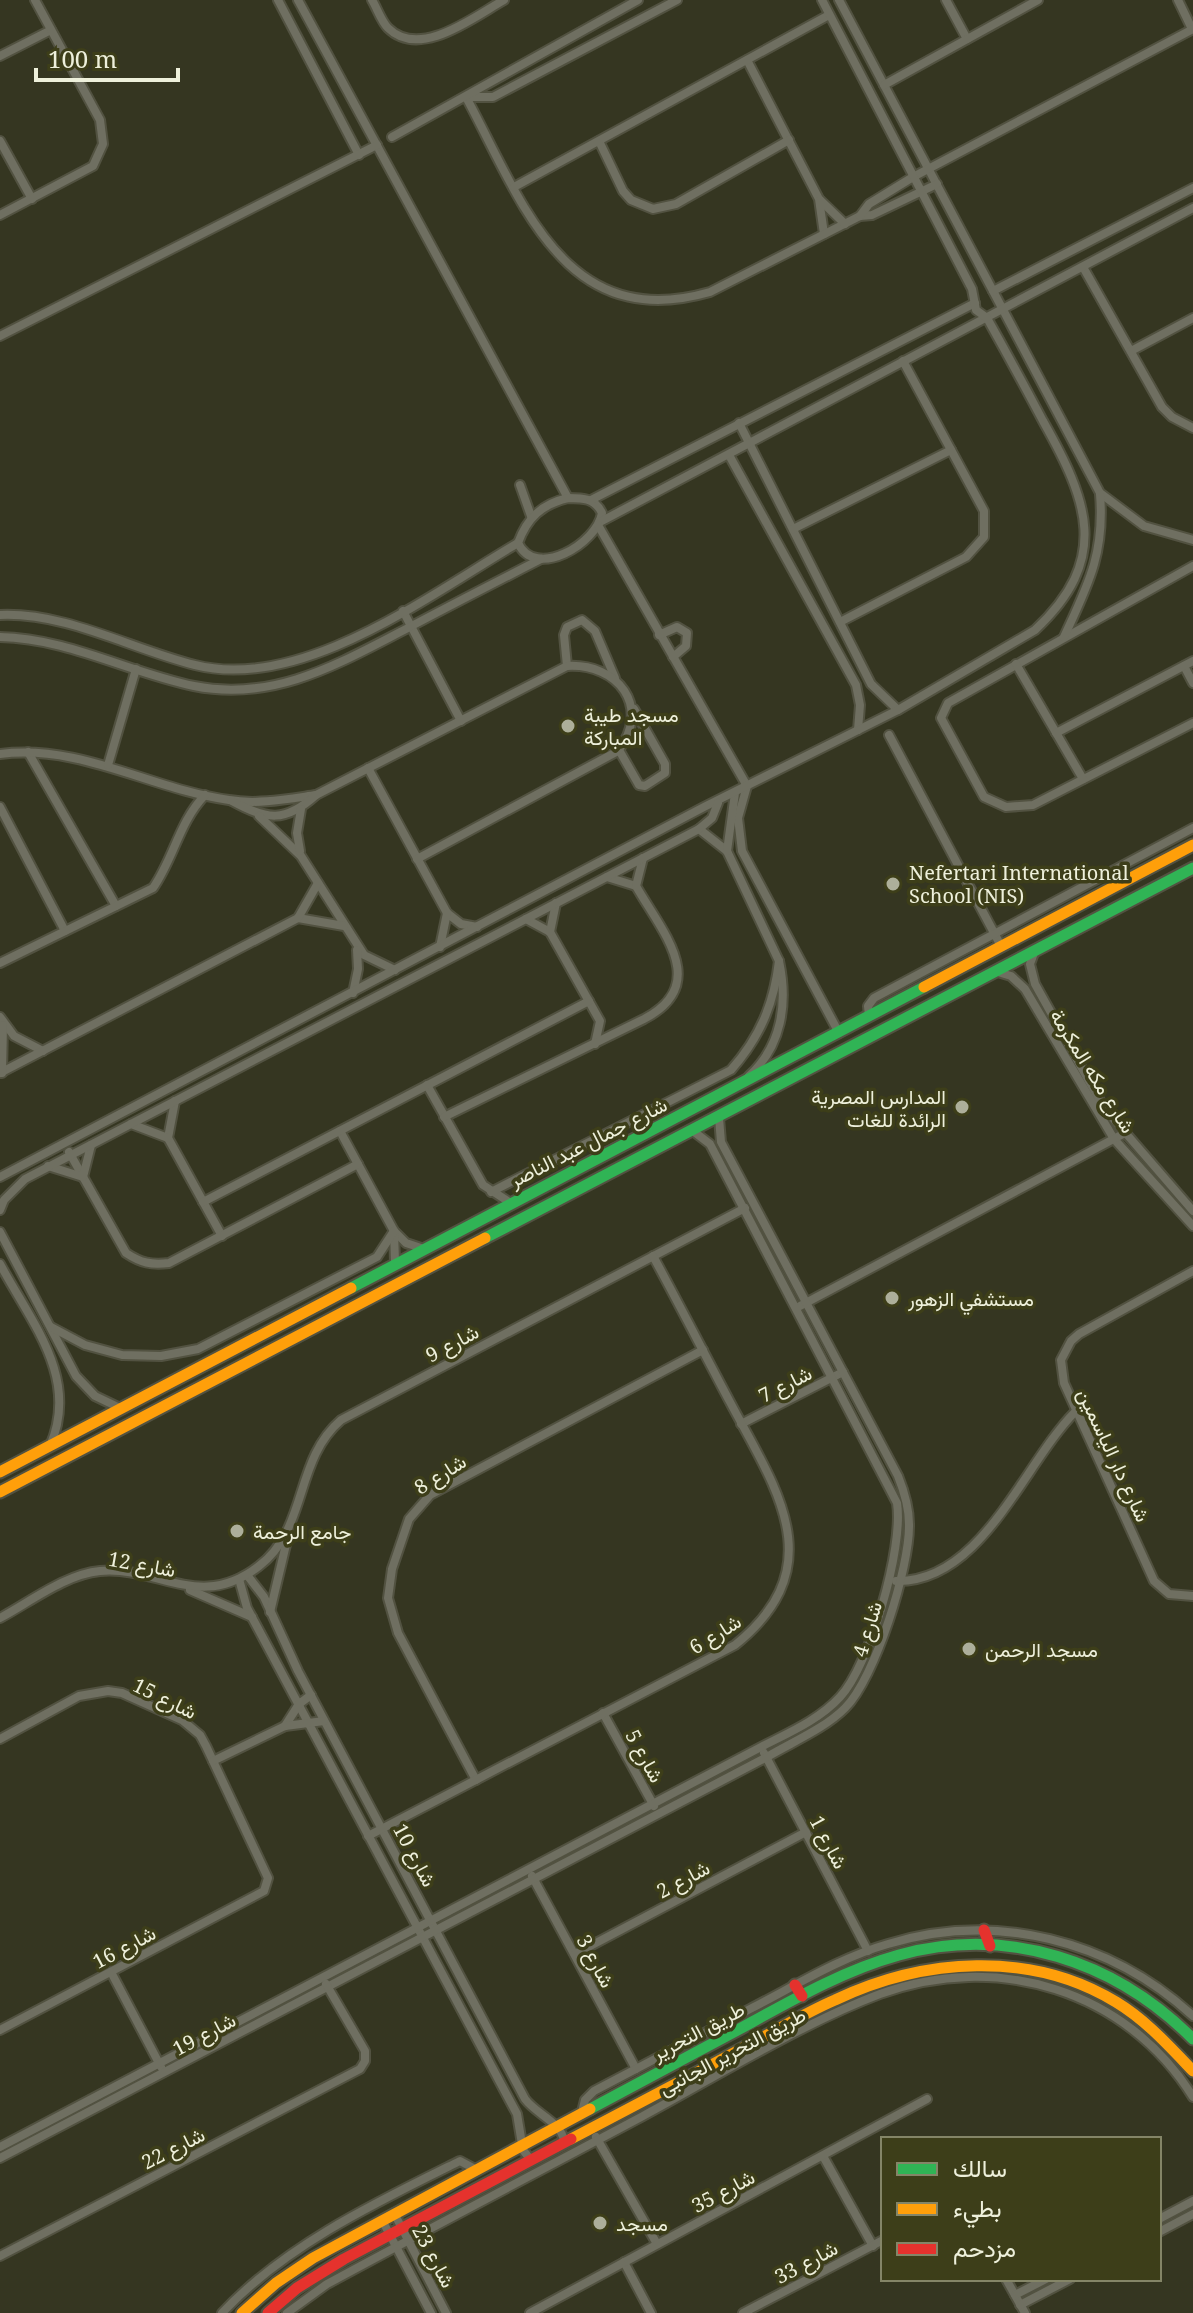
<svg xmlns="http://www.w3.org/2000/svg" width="1193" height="2313" viewBox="0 0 1193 2313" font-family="'Noto Serif',Vazirmatn,serif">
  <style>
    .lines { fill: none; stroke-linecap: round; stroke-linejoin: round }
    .street-casing { stroke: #525241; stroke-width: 12 }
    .fast-casing { stroke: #525241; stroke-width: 15 }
    .slow-casing { stroke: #525241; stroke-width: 15 }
    .jam-casing { stroke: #525241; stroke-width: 15 }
    .street { stroke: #6f6f61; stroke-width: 8 }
    .fast { stroke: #30b455; stroke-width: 11 }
    .slow { stroke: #ff9f0a; stroke-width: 11 }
    .jam { stroke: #e5322d; stroke-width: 11 }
    .poi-dot { fill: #adaf9a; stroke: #3d3e19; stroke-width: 3 }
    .labels { text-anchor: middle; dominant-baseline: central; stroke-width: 7; stroke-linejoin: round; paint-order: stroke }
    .poi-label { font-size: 20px; fill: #eef0db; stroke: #3d3e19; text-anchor: start }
    .street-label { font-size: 20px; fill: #eef0db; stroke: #3d3e19 }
  </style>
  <rect width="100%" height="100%" fill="#353621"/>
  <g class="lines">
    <g class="street-casing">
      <g id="street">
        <path d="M 278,0 L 359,155"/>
        <path d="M 298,0 L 568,498"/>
        <path d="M 372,0 C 377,8 381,21 388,28 C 420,60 475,16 504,0"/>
        <path d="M 839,0 L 1100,493 L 1144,526 L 1193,540"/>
        <path d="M 946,0 L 967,39"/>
        <path d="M 1178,0 L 1192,29"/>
        <path d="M 0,56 L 51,30"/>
        <path d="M 747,60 L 819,199 L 824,234"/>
        <path d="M 884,85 L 1038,0"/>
        <path d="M 466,97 C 522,201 564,334 710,292 L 860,216 L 872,215 L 937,184"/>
        <path d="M 466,97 L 493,97 L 677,0"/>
        <path d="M 392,137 L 638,0"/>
        <path d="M 0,141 L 32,199"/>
        <path d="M 599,141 L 623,191 L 631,200 L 653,209 L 676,204 L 789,140"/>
        <path d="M 514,187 L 829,15"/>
        <path d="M 820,200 L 845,224"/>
        <path d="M 0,215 L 93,166 L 103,144 L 100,120 L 35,0"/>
        <path d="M 860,216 L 869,204 L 913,177 L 1193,29"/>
        <path d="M 1083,267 L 1162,407 L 1172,417 L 1193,428"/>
        <path d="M 993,291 L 1193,188"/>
        <path d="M 0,336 L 377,145"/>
        <path d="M 1131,351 L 1193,318"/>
        <path d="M 739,423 L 871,684 L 898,710"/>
        <path d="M 729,455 L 856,685 L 860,705 L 858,730"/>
        <path d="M 520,485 L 531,516"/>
        <path d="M 568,498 C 583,498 595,498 602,513 C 597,544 535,580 518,543 C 527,518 542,504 568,498 Z"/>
        <path d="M 591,500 L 975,303"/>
        <path d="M 600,522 L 1193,208"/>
        <path d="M 598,525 L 747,786 L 738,818 L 742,851 L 839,1033"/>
        <path d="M 793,529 L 951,450"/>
        <path d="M 1193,566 L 948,703 L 941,718 L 984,797 L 1006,807 L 1033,805 L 1193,723"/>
        <path d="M 403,611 L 461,721"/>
        <path d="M 0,615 C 66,612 131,649 195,665 C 302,692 429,595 518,543"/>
        <path d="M 840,622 L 966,557 L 984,537 L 984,511 L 903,361"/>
        <path d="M 659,635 L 677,627 L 687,633 L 686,646 L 673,657"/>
        <path d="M 0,637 C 67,638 130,673 194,686 C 274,702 338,664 406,629 C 451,605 496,582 541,559"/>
        <path d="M 1064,637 C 1088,585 1105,553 1100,494"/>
        <path d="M 1016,664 L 1083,779"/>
        <path d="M 567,666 L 564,635 L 567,627 L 582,620 L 595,631 L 615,678"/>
        <path d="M 1184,666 L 1193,683"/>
        <path d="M 1056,733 L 1193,661"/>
        <path d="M 889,735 L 1001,946"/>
        <path d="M 619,750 L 639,785 L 645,786 L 665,773 L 665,764 L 634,709"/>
        <path d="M 28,752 L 116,906"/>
        <path d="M 0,754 C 82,744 150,789 229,800 C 257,805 288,799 316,795"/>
        <path d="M 108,765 L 136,669"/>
        <path d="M 368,768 L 447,913 L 461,924 L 477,927"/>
        <path d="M 232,801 C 267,820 285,823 316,795 L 567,666 C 618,663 652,707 618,751 L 417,859"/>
        <path d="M 0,807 L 65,931"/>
        <path d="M 259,816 L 301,856 L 364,955 L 395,970"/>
        <path d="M 699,829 L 727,851 L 779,961 C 788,1003 782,1046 749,1076"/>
        <path d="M 300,851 L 297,833 L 301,809"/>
        <path d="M 727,851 L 735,793"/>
        <path d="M 607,877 L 636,886"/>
        <path d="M 298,918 L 344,926"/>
        <path d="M 526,919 L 550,932 L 600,1021 L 595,1044"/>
        <path d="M 550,932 L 556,903"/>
        <path d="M 440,947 L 447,913"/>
        <path d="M 1034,953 L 1030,964 L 1035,984 L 1104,1108 L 1193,1211"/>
        <path d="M 0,963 L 153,888 C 174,858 179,822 205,795"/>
        <path d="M 998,972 L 1011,976 L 1025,989 L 1114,1139 L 1193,1226"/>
        <path d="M 353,993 L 358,969 L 357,950"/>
        <path d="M 869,1016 L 868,1006 L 874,998 L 1193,828"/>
        <path d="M 0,1017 L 14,1036 L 43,1051"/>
        <path d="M 0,1073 L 298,918 L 318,883"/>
        <path d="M 2,1073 L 3,1025"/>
        <path d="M 427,1085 L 483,1185 L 509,1202"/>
        <path d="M 175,1101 L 168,1138 L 222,1236"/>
        <path d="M 444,1117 L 644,1019 C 711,984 662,932 636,886 L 643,858"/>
        <path d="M 131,1124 L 168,1138"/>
        <path d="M 340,1131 L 394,1231 L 406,1243 L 421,1248"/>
        <path d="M 69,1152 L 126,1253 C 141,1263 151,1265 169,1263 L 358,1164"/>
        <path d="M 48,1166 L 83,1177 L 91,1145"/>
        <path d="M 0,1177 L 704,807 L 898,710 L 1035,630 C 1111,559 1088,501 1043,421 C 1025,387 1006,352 987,318 L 976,310 L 972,289 L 822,0"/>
        <path d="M 491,1192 L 731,1070 C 760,1037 774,1004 779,961"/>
        <path d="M 203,1202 L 589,1001"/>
        <path d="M 0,1210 L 4,1200 L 25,1179 L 699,829 L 712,818 L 718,803"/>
        <path d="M 394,1231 L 395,1262"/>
        <path d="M 0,1232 L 76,1376 L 95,1396 L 120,1408"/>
        <path d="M 0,1264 C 31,1322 80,1378 50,1446"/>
        <path d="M 1193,1271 L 1079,1334 L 1071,1341 L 1061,1360 L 1064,1383 L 1154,1581 L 1169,1594 L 1193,1596"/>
        <path d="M 800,1306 L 1123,1134"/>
        <path d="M 51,1327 L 85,1345 L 122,1355 L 161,1356 L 198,1349 L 377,1257 L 394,1231"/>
        <path d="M 741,1424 L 843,1372"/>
        <path d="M 247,1575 L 264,1597 L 298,1671 L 525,2099 C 536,2114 562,2123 564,2141"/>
        <path d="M 239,1579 L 247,1608 L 517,2114 L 523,2150 L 530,2159"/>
        <path d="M 896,1581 C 982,1583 1024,1463 1075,1412"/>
        <path d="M 190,1590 L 252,1617"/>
        <path d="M 270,1612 L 288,1536"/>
        <path d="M 0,1618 C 30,1602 66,1574 100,1571 C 160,1566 200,1612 259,1566 C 308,1529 294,1460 341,1420 L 745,1208"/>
        <path d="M 603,1713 L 654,1806"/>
        <path d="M 285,1726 L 299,1704 L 311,1695"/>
        <path d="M 0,1739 L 79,1696 L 108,1691 L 122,1693 L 182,1720 L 200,1735 L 206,1746 L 268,1878 L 264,1891 L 0,2030"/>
        <path d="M 764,1753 L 868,1951"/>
        <path d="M 213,1761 L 285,1726 L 324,1721"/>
        <path d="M 476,1780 L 398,1633 L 388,1598 L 392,1569 L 409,1519 L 430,1495 L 703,1350"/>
        <path d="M 368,1836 L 735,1645 C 833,1566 776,1489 730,1402 C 704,1353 679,1304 653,1256"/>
        <path d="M 532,1876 L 636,2069"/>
        <path d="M 575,1954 L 806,1832"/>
        <path d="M 111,1972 L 161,2067"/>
        <path d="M 582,2112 L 585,2100 L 594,2091 C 646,2064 698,2036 750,2009 C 795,1986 839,1958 888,1944 C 996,1911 1110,1940 1193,2016"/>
        <path d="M 596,2137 L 657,2244"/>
        <path d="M 0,2147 L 761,1747 C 788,1733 819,1720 840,1697 C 870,1665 904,1547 897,1503 L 710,1144 L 693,1131"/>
        <path d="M 823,2156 L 873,2246"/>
        <path d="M 0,2158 L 767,1757 C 792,1742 824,1729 845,1708 C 875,1678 910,1567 909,1524 C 909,1507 904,1491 898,1476 L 721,1142 L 719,1118"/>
        <path d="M 394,2213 L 446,2313"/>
        <path d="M 1159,2219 L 1193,2201"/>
        <path d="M 382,2220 L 431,2313"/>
        <path d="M 1159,2232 L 1193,2214"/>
        <path d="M 0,2256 L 360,2069 L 365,2061 L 365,2051 L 326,1984"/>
        <path d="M 624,2262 L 651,2313"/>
        <path d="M 1006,2279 L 1025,2313"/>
        <path d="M 1015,2295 L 1046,2279"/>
        <path d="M 1020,2305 L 1070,2279"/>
        <path d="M 222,2313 C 286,2245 377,2202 460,2161 L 475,2169"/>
        <path d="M 287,2313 L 327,2284 C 432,2227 538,2172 643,2116 C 717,2076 803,2023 880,1994 C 997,1951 1127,1990 1193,2097"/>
        <path d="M 530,2313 L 927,2099"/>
        <path d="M 743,2313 L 883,2240"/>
      </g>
    </g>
    <g class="fast-casing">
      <g id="fast">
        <path d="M 485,1238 L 1193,868"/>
        <path d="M 351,1288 L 924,987"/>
        <path d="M 590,2109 C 638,2083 686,2058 734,2032 C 787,2003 841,1971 899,1955 C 1008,1925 1115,1961 1193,2039"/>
      </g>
    </g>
    <g class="slow-casing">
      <g id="slow">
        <path d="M 924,987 L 1193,845"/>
        <path d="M 0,1472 L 351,1288"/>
        <path d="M 0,1492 L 485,1238"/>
        <path d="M 571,2139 C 632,2107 693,2075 754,2042 C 781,2028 807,2012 835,2000 C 923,1958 1031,1950 1116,2002 C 1146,2020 1169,2046 1193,2071"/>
        <path d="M 242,2313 L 276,2283 L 313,2258 L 590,2109"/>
      </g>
    </g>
    <g class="jam-casing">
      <g id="jam">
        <path d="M 984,1930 L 990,1946"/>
        <path d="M 795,1985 L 802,1996"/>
        <path d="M 268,2313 L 297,2288 L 344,2259 L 571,2139"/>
      </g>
    </g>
    <use href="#street" class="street"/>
    <use href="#fast" class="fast"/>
    <use href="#slow" class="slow"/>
    <use href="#jam" class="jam"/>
  </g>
  <g class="poi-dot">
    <circle cx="568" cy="726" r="8"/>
    <circle cx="893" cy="884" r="8"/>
    <circle cx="962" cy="1107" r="8"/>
    <circle cx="892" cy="1298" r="8"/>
    <circle cx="237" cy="1531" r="8"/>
    <circle cx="969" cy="1649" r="8"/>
    <circle cx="600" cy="2223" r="8"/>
  </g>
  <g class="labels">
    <g class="poi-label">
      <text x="584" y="714">مسجد طيبة<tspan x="584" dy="23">المباركة</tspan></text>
      <text x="909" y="872">Nefertari International<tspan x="909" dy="23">School (NIS)</tspan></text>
      <text x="946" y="1096" text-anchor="end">المدارس المصرية<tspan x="946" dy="23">الرائدة للغات</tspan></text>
      <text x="908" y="1298">مستشفي الزهور</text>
      <text x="253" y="1531">جامع الرحمة</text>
      <text x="985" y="1649">مسجد الرحمن</text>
      <text x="616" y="2223">مسجد</text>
    </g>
    <g class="street-label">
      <text transform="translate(1093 1071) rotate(58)">شارع مكه المكرمة</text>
      <text transform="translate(588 1142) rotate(-27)">شارع جمال عبد الناصر</text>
      <text transform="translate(452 1343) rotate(-28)">شارع 9</text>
      <text transform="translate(785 1384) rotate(-27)">شارع 7</text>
      <text transform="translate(1114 1455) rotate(65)">شارع دار الياسمين</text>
      <text transform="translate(440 1474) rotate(-32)">شارع 8</text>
      <text transform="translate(142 1564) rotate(10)">شارع 12</text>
      <text transform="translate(867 1629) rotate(-73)">شارع 4</text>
      <text transform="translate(715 1634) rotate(-32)">شارع 6</text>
      <text transform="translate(165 1698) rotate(26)">شارع 15</text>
      <text transform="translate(645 1756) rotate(61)">شارع 5</text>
      <text transform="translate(829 1842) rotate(62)">شارع 1</text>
      <text transform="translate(415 1855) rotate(62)">شارع 10</text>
      <text transform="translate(683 1879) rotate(-28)">شارع 2</text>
      <text transform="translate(124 1947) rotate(-28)">شارع 16</text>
      <text transform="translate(596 1961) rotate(62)">شارع 3</text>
      <text transform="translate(698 2031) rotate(-28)">طريق التحرير</text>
      <text transform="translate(204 2034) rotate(-28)">شارع 19</text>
      <text transform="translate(732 2051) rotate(-28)">طريق التحرير الجانبى</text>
      <text transform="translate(173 2148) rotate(-27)">شارع 22</text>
      <text transform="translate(723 2191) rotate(-28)">شارع 35</text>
      <text transform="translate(434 2256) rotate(62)">شارع 23</text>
      <text transform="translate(806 2262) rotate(-28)">شارع 33</text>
    </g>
  </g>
  <rect x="881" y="2137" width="280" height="144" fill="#3d3e19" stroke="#848567" stroke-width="2"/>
  <rect x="897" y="2163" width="40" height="12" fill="#30b455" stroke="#848567" stroke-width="2"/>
  <text x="953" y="2177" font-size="24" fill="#eef0db">سالك</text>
  <rect x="897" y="2203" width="40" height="12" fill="#ff9f0a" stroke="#848567" stroke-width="2"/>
  <text x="953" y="2217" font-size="24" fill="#eef0db">بطيء</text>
  <rect x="897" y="2243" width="40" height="12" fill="#e5322d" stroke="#848567" stroke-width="2"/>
  <text x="953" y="2257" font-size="24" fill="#eef0db">مزدحم</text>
  <path d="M36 68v12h142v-12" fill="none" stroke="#eef0db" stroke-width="4"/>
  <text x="48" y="68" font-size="24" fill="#eef0db" stroke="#3d3e19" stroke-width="6" paint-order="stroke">100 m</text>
</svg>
